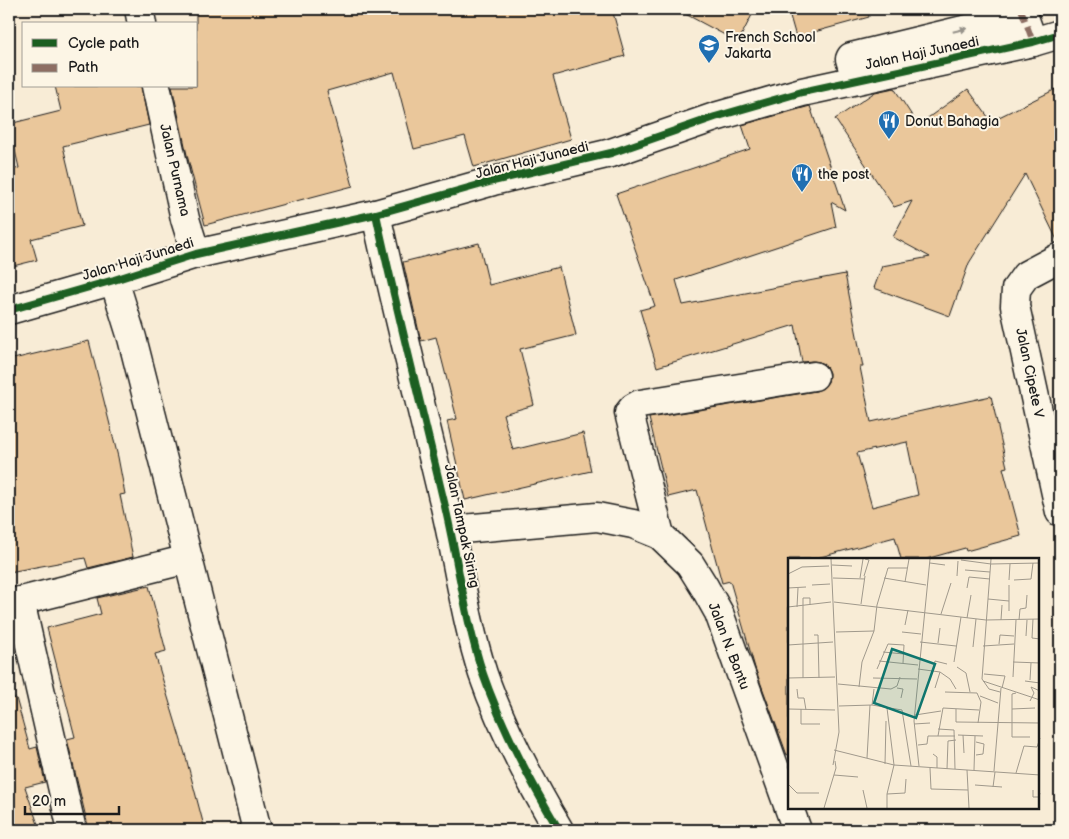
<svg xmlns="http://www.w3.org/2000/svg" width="1069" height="839" viewBox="0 0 1069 839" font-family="'Balsamiq Sans',sans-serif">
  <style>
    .building { fill: #eac79b; stroke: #1c1c1c; fill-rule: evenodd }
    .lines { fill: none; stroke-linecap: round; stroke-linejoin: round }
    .minor-casing { stroke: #1c1c1c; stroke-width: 31 }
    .minor { stroke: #fcf5e5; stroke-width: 28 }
    .quiet { stroke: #8d6e63; stroke-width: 6; stroke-dasharray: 12 6; stroke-linecap: butt }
    .cycleway-casing { stroke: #fcf5e5; stroke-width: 11 }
    .cycleway { stroke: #1b5e20; stroke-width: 8 }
    .oneway { fill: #97938b }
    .labels { text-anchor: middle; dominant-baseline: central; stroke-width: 4; stroke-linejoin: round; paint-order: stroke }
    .poi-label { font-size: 14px; fill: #1c1c1c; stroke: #fcf5e5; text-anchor: start }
    .street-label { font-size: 14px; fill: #1c1c1c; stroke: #fcf5e5 }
    .inset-road { fill: none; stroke: #a0998c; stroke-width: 1 }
    .view { fill: #0f766e; fill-opacity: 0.15; stroke: #0f766e; stroke-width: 2.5 }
    .inset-edge { fill: none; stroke: #1c1c1c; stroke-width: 2.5 }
  </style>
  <rect width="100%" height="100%" fill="#f8ecd6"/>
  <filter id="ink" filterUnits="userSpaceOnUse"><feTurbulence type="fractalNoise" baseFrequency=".02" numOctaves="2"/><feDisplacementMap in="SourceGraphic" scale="10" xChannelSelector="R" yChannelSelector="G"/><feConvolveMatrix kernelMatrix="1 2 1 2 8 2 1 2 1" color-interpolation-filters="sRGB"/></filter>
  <g filter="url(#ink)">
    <g class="building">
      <path d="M 209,9 L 612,9 L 625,56 L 553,76 L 571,139 L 474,167 L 465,136 L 414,149 L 394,72 L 327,91 L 353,186 L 205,225 L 187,155 L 172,86 L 196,86 L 196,12 Z"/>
      <path d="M 676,9 L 755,9 L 738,42 Z"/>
      <path d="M 788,9 L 868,9 L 869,17 L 796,37 Z"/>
      <path d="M 55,86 L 141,86 L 149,125 L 63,146 L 82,226 L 31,239 L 37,260 L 9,267 L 9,171 L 19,168 L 9,124 L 61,111 Z"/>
      <path d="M 1060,87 L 1060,241 L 1058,242 L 1025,174 L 969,263 L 950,316 L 874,288 L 882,266 L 930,257 L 893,237 L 912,201 L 894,207 L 835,119 L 875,92 L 894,88 L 918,125 L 968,89 L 991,121 Z"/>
      <path d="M 810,106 L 845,210 L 831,202 L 836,227 L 676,280 L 683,305 L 845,274 L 863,367 L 860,367 L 871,422 L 991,396 L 1007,467 L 1003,468 L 1021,536 L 966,551 L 965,548 L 926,559 L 901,559 L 895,537 L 813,559 L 789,559 L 789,754 L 787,755 L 755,668 L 730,581 L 722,583 L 697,490 L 668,497 L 649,418 L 816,391 L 823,388 L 828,382 L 829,373 L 826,367 L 820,362 L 812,361 L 802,362 L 795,325 L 657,367 L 640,310 L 655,306 L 616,194 L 750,149 L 742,125 ZM 907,442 L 918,495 L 872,507 L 857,453 Z"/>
      <path d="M 479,243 L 489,285 L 559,267 L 576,335 L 520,349 L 534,405 L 503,414 L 513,450 L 583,433 L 591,471 L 465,500 L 447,421 L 457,419 L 436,337 L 421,341 L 403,262 Z"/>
      <path d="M 89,341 L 118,457 L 125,494 L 120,495 L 133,557 L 88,568 L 85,558 L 9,572 L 9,360 Z"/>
      <path d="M 149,586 L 166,651 L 155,654 L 185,754 L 205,830 L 89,830 L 67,739 L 75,737 L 47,628 L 101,614 L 97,598 Z"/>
      <path d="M 16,698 L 30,749 L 37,747 L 45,782 L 25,787 L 40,830 L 9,830 L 9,699 Z"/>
    </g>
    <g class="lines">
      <g class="minor-casing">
        <g id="minor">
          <path d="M 139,9 L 142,24"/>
          <path d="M 1021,9 L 1033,42"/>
          <path d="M 856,80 L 850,59 L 851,57 L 996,22 L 999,24 L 1007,47"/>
          <path d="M 156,86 L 185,219 L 196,254"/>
          <path d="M 376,214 C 396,308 420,401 442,494 C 457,553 464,616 483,674 C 502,729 530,781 559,830"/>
          <path d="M 1060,257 L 1026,275 L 1016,289 L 1015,306 L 1060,512"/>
          <path d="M 114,280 L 132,338 L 257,830"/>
          <path d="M 9,310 L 114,280 L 196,254 L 376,214 L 493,181 L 611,153 L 715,117 L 802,92 L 1033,42 L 1060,34"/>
          <path d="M 451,530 L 597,517 L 633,524 L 660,535 L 690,564 L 705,588 L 719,613 L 797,830"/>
          <path d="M 660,535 L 629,413 L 633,408 L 640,404 L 814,376"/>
          <path d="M 20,601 L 72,830"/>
          <path d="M 9,604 L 188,559"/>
        </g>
      </g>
      <use href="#minor" class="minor"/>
      <path class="quiet" d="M 1021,9 L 1033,42"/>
      <g class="cycleway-casing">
        <g id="cycleway">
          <path d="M 376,214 C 396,308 420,401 442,494 C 457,553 464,616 483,674 C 502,729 530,781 559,830"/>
          <path d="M 9,310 L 114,280 L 196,254 L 376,214 L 493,181 L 611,153 L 715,117 L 802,92 L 1033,42 L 1060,34"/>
        </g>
      </g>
      <use href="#cycleway" class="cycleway"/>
    </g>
    <defs><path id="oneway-solid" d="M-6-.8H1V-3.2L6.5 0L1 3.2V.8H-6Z" transform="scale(1.25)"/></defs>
    <use class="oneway" href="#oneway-solid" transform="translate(960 30) rotate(-14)"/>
  </g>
  <defs>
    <g id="school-pin" transform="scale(1.125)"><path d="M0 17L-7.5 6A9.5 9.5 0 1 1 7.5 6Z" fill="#1f6fb2" stroke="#fcf5e5"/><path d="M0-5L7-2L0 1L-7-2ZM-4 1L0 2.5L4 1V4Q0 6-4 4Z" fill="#fff"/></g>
    <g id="restaurant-pin" transform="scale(1.125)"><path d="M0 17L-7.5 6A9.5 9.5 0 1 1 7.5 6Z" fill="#1f6fb2" stroke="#fcf5e5"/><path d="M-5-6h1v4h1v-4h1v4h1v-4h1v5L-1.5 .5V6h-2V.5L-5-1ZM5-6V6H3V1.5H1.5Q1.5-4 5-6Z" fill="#fff"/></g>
  </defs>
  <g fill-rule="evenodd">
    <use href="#school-pin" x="709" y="45"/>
    <use href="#restaurant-pin" x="889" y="121"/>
    <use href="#restaurant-pin" x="802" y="174"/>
  </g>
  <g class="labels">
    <g class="poi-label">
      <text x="725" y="37">French School<tspan x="725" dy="16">Jakarta</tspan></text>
      <text x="905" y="121">Donut Bahagia</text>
      <text x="818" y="174">the post</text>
    </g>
    <g class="street-label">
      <text transform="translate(922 53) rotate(-12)">Jalan Haji Junaedi</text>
      <text transform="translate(532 160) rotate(-14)">Jalan Haji Junaedi</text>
      <text transform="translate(175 170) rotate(77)">Jalan Purnama</text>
      <text transform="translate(138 259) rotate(-17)">Jalan Haji Junaedi</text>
      <text transform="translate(1030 373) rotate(78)">Jalan Cipete V</text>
      <text transform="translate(462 526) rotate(78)">Jalan Tampak Siring</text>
      <text transform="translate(729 646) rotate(69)">Jalan N. Bantu</text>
    </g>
  </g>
  <g transform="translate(788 558)">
    <rect width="251" height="251" fill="#f8ecd6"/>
    <path class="inset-road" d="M 43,1 L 51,174 L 45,207M 203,1 L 194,121 L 201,131 L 212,134M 173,2 L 203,6M 142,5 L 157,7M 203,6 L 252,5M 44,7 L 64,8M 177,12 L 202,14M 0,16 L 14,9 L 41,8M 76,18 L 81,2 L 77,1M 169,18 L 170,3M 45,20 L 77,21M 72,20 L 75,1M 96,20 L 138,27M 221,22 L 222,6M 226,22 L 243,21 L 245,5M 117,24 L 121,1M 24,27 L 42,26M 0,30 L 18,29M 179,30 L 181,19 L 202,21M 200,41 L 221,43M 46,44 L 198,62 L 252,61M 73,46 L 77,18M 0,49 L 43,44M 9,49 L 10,30M 221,53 L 221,27M 153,56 L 163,25M 179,60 L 183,37M 245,61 L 244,80 L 252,81M 213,62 L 214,47M 231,62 L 232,51 L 238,50 L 239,37M 117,67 L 120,52M 48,74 L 86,73M 114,74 L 133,76M 26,77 L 30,77 L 31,120M 238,78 L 239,62M 132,84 L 168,88M 150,85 L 152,70M 211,86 L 212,77 L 226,78M 0,87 L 45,84M 195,88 L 226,86M 185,89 L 188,61M 95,94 L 116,96M 91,103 L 130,107M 166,104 L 173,59M 225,104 L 252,105M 169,109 L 178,115 L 182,134M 89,111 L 100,86 L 116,87 L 115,105M 130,111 L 152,114 L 162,121 L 168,131M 145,113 L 147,103 L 159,106M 196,116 L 217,118 L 214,130M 225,119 L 228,62M 0,120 L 47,119M 15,120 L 15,40 L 22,40 L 22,47M 85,120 L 129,121M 242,122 L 243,105M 195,123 L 252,142M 237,123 L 252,125M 50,126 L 103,131 L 109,128 L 112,119M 71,129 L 74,104 L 86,73 L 89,47 L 100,10 L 119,10M 109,130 L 115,131 L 113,140M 147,130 L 152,114M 9,131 L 10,140 L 16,140 L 18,152M 157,134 L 189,135 L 193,144 L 190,165M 228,135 L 224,136 L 224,179 L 242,179M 192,138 L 210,145M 242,143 L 246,135 L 243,129 L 252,133M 84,147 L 86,131M 51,148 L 84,147 L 114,152 L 123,208M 0,151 L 47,152M 13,151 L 13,166 L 32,166M 168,151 L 168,164 L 252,165M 224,151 L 247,150M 127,157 L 153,153M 126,166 L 142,165M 150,171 L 166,172 L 167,211M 170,177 L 195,178M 175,177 L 176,195M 150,178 L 155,150 L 191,152M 188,184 L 196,186 L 195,196 L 188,197M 130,187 L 139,186 L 140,178 L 167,178M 46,192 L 106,207 L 252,217M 145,196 L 149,199 L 149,210M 79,200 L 82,147M 97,206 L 98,163M 131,208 L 126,163 L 142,1M 142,210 L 143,231 L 180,232M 159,211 L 160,183 L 168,182M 179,212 L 181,250M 186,212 L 187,178M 206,213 L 213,130M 228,215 L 236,188 L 249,189 L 252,180M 46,217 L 70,219M 0,226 L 9,235 L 31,235M 187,227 L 214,229M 205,229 L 207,214M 75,232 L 79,250M 245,232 L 245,239 L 251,239 L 252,235M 99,236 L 117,235 L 118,221M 36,250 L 48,210 L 47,203M 99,250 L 99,236 L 106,207 L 99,150"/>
    <path class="view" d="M 104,91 L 147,106 L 128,160 L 86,145 Z"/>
    <rect width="251" height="251" class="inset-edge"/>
  </g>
  <rect width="1069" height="839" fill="none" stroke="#fcf5e5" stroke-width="30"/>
  <rect x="15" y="15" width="1039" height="809" fill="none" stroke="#1c1c1c" stroke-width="2" filter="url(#ink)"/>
  <rect x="22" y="22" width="175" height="65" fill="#fcf5e5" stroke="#a29e95"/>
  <rect x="32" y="39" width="25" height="8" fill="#1b5e20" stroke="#a29e95"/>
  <text x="68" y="48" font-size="15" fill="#1c1c1c">Cycle path</text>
  <rect x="32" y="64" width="25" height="8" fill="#8d6e63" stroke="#a29e95"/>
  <text x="68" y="72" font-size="15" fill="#1c1c1c">Path</text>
  <path d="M25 806v8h94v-8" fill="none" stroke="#1c1c1c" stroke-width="2.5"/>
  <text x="32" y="806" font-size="15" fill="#1c1c1c" stroke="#fcf5e5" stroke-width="4" paint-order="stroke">20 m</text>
</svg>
